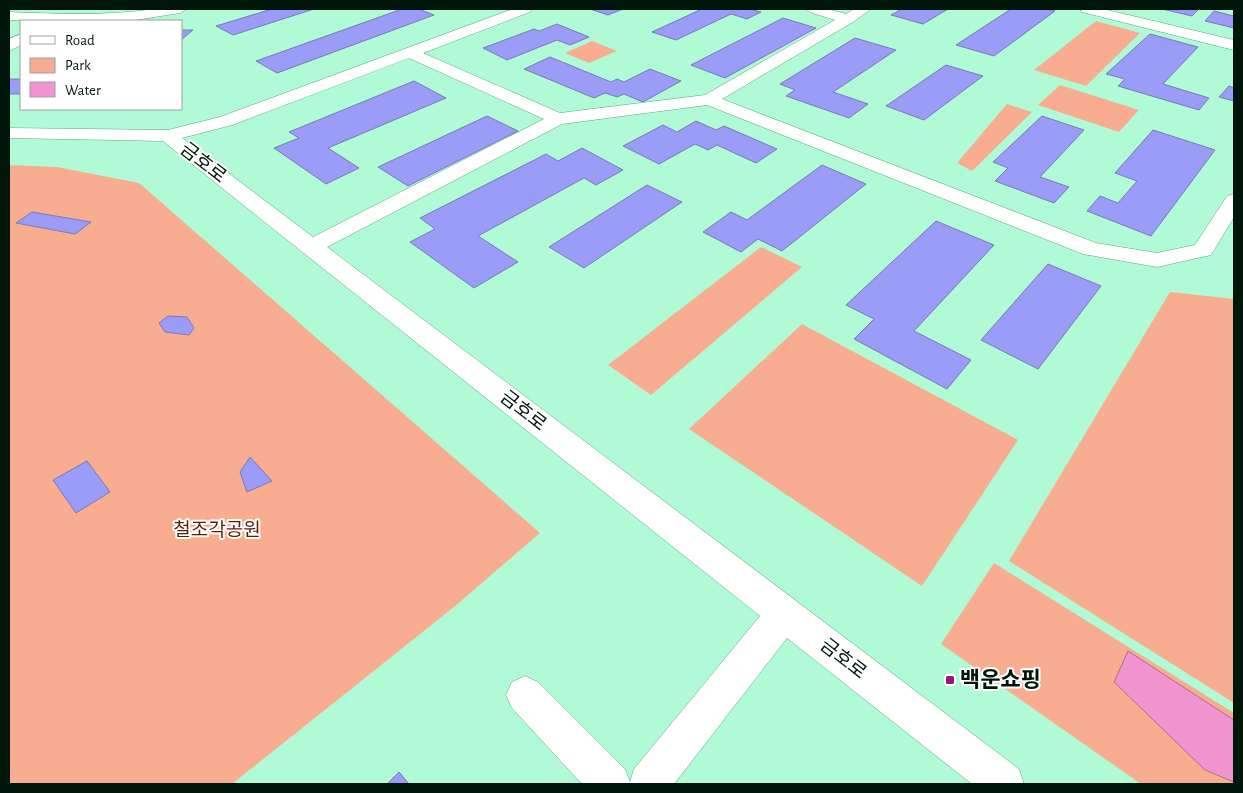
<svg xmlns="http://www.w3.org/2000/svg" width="1243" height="793" viewBox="0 0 1243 793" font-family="'Alegreya Sans','Noto Sans KR',sans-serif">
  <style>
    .green { fill: #f9ad90 }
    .water { fill: #f193ce; stroke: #a96e93 }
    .building { fill: #9b9bf8; stroke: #797ab6 }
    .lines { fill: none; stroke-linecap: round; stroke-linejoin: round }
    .minor-casing { stroke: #5ca583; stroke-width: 1 }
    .minor { fill: #fff; fill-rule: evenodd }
    .poi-dot { fill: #951973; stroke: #fff; stroke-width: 2 }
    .labels { text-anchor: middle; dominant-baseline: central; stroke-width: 4; stroke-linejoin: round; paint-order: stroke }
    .street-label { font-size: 19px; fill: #00160a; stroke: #fff }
    .park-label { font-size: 19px; fill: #5c1e00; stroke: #fff }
    .near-poi-label { font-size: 22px; font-weight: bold; fill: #00160a; stroke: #fff; text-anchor: start }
  </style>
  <rect width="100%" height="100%" fill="#b0fbd5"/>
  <g class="green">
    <path d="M 1096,21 L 1140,33 L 1086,86 L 1034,70 Z"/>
    <path d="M 592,41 L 617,51 L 589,63 L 565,53 Z"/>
    <path d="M 1060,85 L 1139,110 L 1119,132 L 1038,105 Z"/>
    <path d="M 1007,104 L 1032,112 L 972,171 L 957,163 Z"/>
    <path d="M 9,165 L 57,167 L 139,183 L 540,533 L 454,607 L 232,784 L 9,784 Z"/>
    <path d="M 761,247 L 802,267 L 651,395 L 608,365 Z"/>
    <path d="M 1170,292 L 1234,299 L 1234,703 L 1009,561 Z"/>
    <path d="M 802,324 L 1018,440 L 922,586 L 689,429 Z"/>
    <path d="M 994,563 L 1234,713 L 1234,784 L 1141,784 L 941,644 Z"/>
  </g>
  <path class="water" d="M 1128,651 L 1234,720 L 1234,782 L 1205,770 L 1114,682 Z"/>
  <g class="building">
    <path d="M 272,9 L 314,9 L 233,35 L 216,26 Z"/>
    <path d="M 402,9 L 419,9 L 434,15 L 277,73 L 256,61 Z"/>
    <path d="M 590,9 L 623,9 L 608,15 Z"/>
    <path d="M 702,9 L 750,9 L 761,12 L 747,19 L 731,14 L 676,40 L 652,32 Z"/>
    <path d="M 902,9 L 948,9 L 923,24 L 891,15 Z"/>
    <path d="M 1011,9 L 1045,9 L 1055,11 L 994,56 L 956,45 Z"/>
    <path d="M 1162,9 L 1199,9 L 1192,16 Z"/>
    <path d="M 1214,11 L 1234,16 L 1234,28 L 1205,21 Z"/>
    <path d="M 783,18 L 816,28 L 725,78 L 691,65 Z"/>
    <path d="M 557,24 L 589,37 L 570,45 L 557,40 L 507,60 L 483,48 L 534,29 L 539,31 Z"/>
    <path d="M 181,30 L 193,30 L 181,40 Z"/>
    <path d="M 1150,34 L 1198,47 L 1163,84 L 1209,98 L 1199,110 L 1118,86 L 1125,79 L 1106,74 Z"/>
    <path d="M 855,38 L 896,50 L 833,92 L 868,104 L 849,118 L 786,96 L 795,90 L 780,84 Z"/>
    <path d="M 550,57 L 611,82 L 617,79 L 624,82 L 650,69 L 681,81 L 643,102 L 624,94 L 617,97 L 605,93 L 594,98 L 524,69 Z"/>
    <path d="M 946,65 L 983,76 L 924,120 L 886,106 Z"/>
    <rect x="9" y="79" width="12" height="15"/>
    <path d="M 414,81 L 446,98 L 328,148 L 359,168 L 326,184 L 274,148 L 299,138 L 289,132 Z"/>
    <path d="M 1229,86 L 1234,88 L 1234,101 L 1219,97 Z"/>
    <path d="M 487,116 L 518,131 L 408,186 L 378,167 Z"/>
    <path d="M 1042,116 L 1084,130 L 1040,177 L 1069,187 L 1054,203 L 995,181 L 1008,168 L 993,162 Z"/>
    <path d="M 696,121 L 716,130 L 724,126 L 777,149 L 756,163 L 717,145 L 708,150 L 695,144 L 659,164 L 623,146 L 663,125 L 677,132 Z"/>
    <path d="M 1153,130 L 1215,150 L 1151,236 L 1087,211 L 1100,196 L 1118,203 L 1137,181 L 1115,173 Z"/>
    <path d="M 582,148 L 623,170 L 596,185 L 584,178 L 478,236 L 518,262 L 474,288 L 410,242 L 435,229 L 420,218 L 546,154 L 558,161 Z"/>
    <path d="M 822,165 L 866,184 L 782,251 L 758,239 L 741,252 L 703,232 L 731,212 L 747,220 Z"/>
    <path d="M 647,185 L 682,202 L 584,268 L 549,247 Z"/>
    <path d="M 32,212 L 91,222 L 75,234 L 16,223 Z"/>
    <path d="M 936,221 L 994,245 L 914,331 L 971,360 L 947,389 L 854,339 L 874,319 L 846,305 Z"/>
    <path d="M 1048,264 L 1101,286 L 1038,369 L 981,340 Z"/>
    <path d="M 168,316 L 187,317 L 194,328 L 189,335 L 165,332 L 159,323 Z"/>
    <path d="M 250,457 L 272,481 L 247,492 L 240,472 Z"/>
    <path d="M 87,461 L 110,492 L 76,513 L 53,480 Z"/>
    <path d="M 399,772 L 409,784 L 387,784 Z"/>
  </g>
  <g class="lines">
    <g class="minor-casing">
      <g id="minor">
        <path d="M 155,9 L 187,9 L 180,13 L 129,21 L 9,20 L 9,12 C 57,14 107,16 155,9 Z"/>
        <path d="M 513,9 L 532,9 L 530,12 L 423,53 L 560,113 L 705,95 L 835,20 L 809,12 L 807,9 L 828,9 L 846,14 L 854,9 L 871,9 L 853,22 L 722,99 L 1096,243 L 1157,253 L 1195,245 L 1227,196 L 1234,194 L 1234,217 L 1211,255 L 1157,267 L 1083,254 L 707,105 L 562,124 L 327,247 L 1019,769 L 1024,784 L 972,784 L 787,638 L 674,784 L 582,784 L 512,708 L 506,695 L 512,682 L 525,676 L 538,682 L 625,769 L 630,782 L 634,769 L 760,616 L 163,141 L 9,138 L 9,128 L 168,130 L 220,117 ZM 409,58 L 544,119 L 313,237 L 182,138 L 232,125 Z"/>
        <path d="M 1080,9 L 1103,9 L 1234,40 L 1234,50 L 1082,12 Z"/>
        <path d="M 21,34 L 21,45 L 9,51 L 9,39 Z"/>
      </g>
    </g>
    <use href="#minor" class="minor"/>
  </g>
  <rect class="poi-dot" x="945" y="675" width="10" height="10" rx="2.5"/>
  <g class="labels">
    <g class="street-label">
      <text transform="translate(203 163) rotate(38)">금호로</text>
      <text transform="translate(523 411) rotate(38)">금호로</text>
      <text transform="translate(843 659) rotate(38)">금호로</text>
    </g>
    <g class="park-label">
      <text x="217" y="530">철조각공원</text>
    </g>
    <g class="near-poi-label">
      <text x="960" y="680">백운쇼핑</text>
    </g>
  </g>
  <rect width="1243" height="793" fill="none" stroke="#00160a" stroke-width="20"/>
  <rect x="20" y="20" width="162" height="90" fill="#ffffff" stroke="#99a29d"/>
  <rect x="30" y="36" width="25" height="8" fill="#ffffff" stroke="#99a29d"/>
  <text x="65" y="45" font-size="15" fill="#00160a">Road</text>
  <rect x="30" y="58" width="25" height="15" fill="#f9ad90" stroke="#99a29d"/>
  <text x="65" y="70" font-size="15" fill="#00160a">Park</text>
  <rect x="30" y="82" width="25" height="15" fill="#f193ce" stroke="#99a29d"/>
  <text x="65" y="95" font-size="15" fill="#00160a">Water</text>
</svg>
